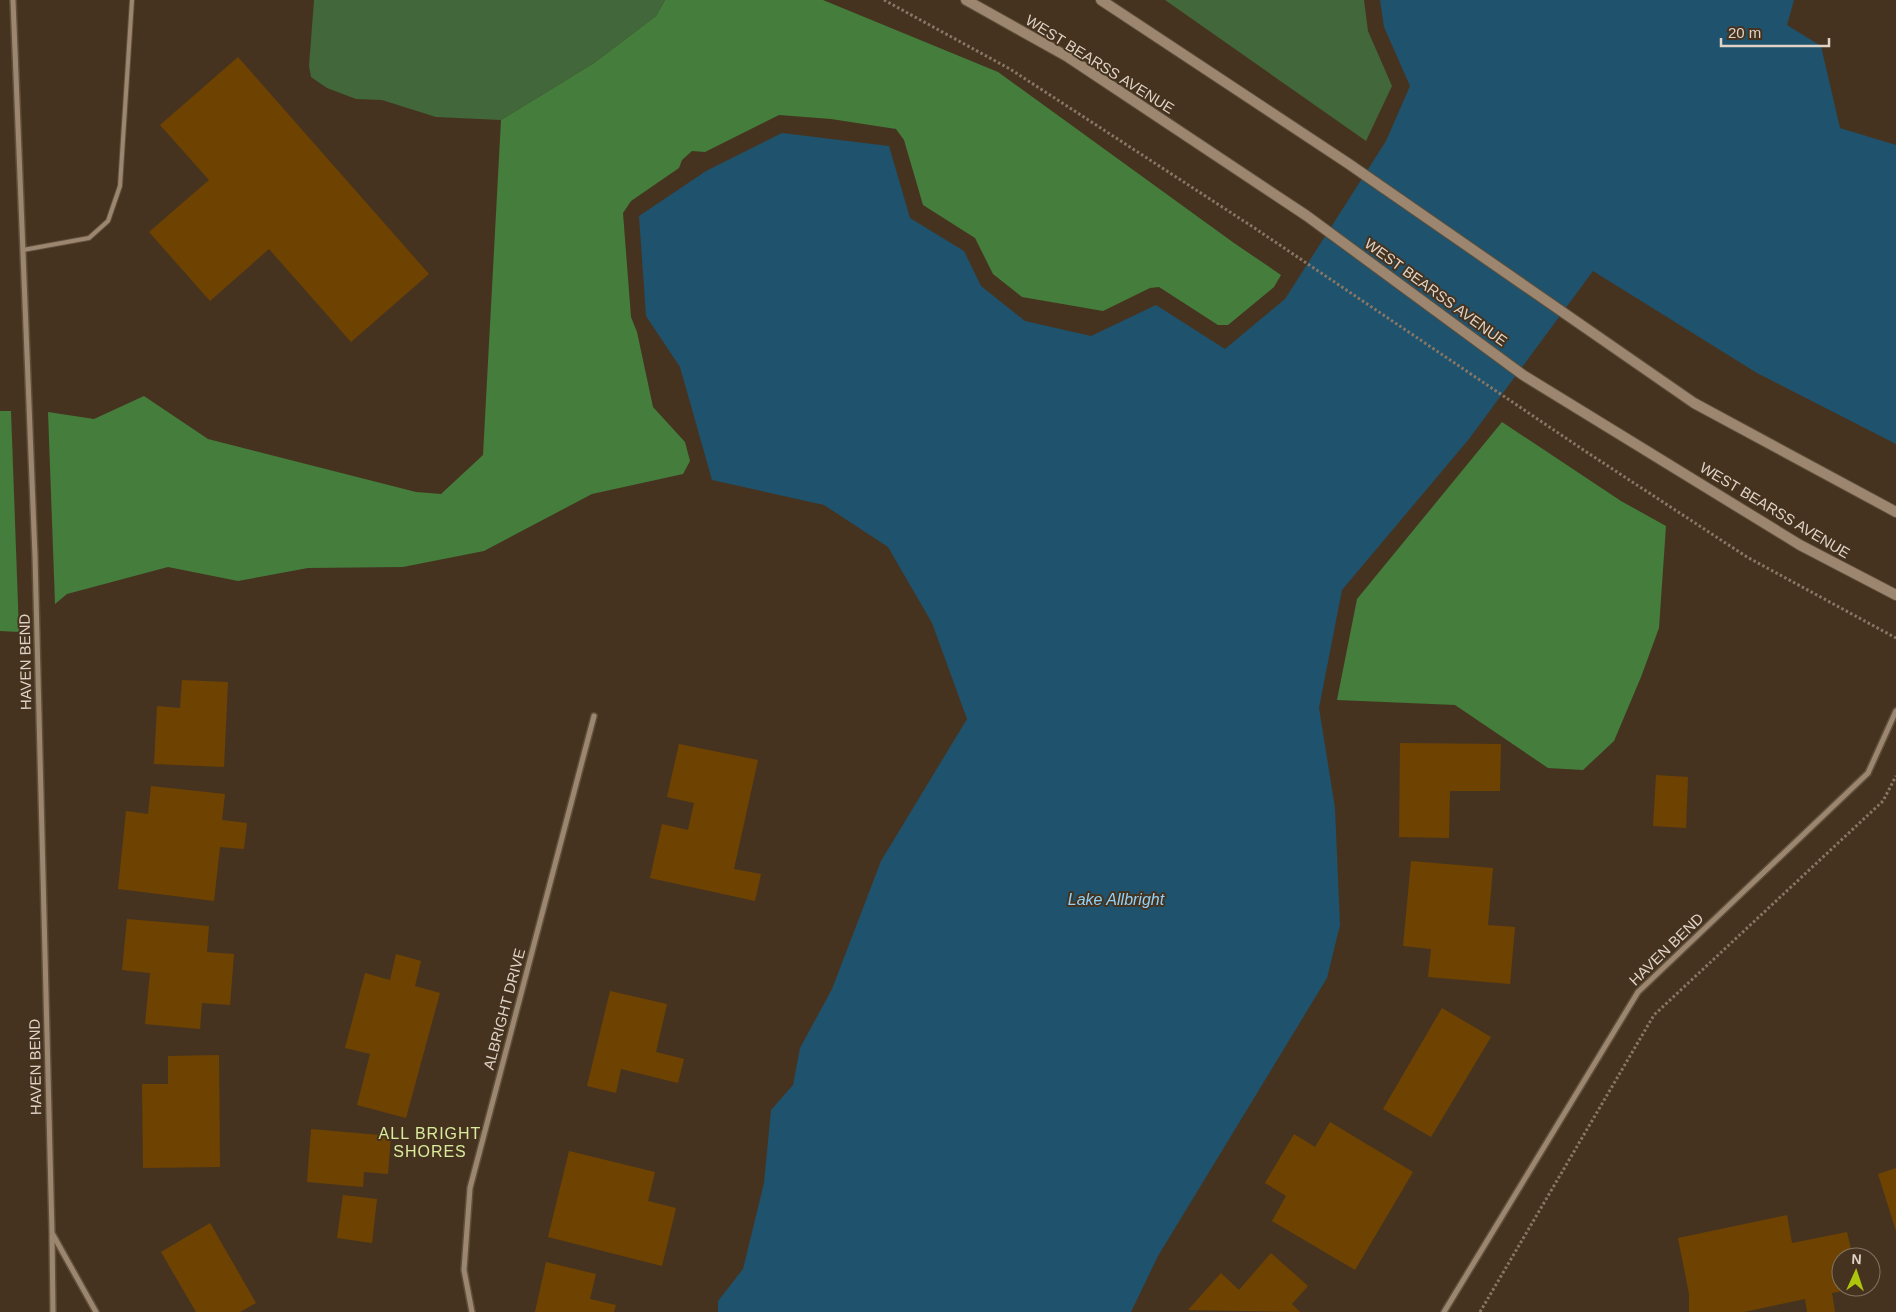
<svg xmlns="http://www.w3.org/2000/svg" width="1896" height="1312" viewBox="0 0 1896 1312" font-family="Arial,sans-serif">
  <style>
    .green { fill: #41673b }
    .forest { fill: #447d3c }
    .water { fill: #1f526c }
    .building { fill: #6e4302 }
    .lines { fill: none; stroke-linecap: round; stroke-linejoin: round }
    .service-casing { stroke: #5e4f3c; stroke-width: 6 }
    .minor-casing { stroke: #5e4f3c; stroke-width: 8 }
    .secondary-casing { stroke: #5e4f3c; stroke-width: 12 }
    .path { stroke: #877766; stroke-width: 3; stroke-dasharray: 2.5 2.5; stroke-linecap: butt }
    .service { stroke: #9c866f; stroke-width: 4 }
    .minor { stroke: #9c866f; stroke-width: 5 }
    .secondary { stroke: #9c866f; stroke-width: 10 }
    .labels { text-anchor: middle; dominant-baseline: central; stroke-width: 4; stroke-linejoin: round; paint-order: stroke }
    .street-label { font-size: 15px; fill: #dfd3c7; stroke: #46331f }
    .water-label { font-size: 16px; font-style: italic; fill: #8fd2f9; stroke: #46331f }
    .neighbourhood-label { font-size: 16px; letter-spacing: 1px; fill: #daeb9e; stroke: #46331f }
  </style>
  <rect width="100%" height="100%" fill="#46331f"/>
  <g class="green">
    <path d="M 314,0 L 665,0 L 656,16 L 594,63 L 501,120 L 436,117 L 382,100 L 356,99 L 327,88 L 311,77 L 309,66 Z"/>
    <path d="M 1364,0 L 1368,31 L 1392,86 L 1366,141 L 1165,0 Z"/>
  </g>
  <g class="forest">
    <path d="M 665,0 L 823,0 L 998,72 L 1234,243 L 1281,275 L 1274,287 L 1228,325 L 1218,325 L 1159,287 L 1150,288 L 1103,311 L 1022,297 L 993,274 L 975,238 L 923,205 L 904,140 L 896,129 L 831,119 L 779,115 L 705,152 L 692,151 L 682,160 L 679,168 L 631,201 L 623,213 L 631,317 L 637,332 L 653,407 L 685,442 L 690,461 L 683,474 L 592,494 L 484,551 L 403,567 L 308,568 L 238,581 L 168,567 L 67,594 L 55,604 L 48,412 L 94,419 L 144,396 L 208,439 L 416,492 L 441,494 L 483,455 L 501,120 L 594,63 L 656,16 Z"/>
    <path d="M 0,411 L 11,411 L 19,632 L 0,631 Z"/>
    <path d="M 1502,422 L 1621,501 L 1666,526 L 1659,628 L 1641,677 L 1614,741 L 1583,770 L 1548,768 L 1455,705 L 1337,700 L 1357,599 Z"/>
  </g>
  <path class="water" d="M 1380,0 L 1794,0 L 1787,25 L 1821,46 L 1840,128 L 1896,145 L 1896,444 L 1757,373 L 1593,271 L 1469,439 L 1342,590 L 1319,708 L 1335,808 L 1340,925 L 1327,978 L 1158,1256 L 1131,1312 L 718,1312 L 718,1301 L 743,1269 L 764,1183 L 771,1110 L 793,1085 L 800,1048 L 832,989 L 881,861 L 967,719 L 932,623 L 888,547 L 824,505 L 712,480 L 680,367 L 646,316 L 639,216 L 706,171 L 782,133 L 889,146 L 910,218 L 964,251 L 981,286 L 1025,321 L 1091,336 L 1156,305 L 1225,349 L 1285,299 L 1386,141 L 1410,86 L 1384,27 Z"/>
  <g class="building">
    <path d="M 238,57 L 429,274 L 351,342 L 269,249 L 210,301 L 149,232 L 209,180 L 160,125 Z"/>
    <path d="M 182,680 L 228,682 L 224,767 L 154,764 L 157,706 L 180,708 Z"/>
    <path d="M 1400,743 L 1501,744 L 1500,791 L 1450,791 L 1449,838 L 1399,837 Z"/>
    <path d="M 679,744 L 758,760 L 734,869 L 761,874 L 755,901 L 650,878 L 662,824 L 688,830 L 694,803 L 667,797 Z"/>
    <path d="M 1656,775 L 1688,777 L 1686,828 L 1653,826 Z"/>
    <path d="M 151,786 L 225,794 L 222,820 L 247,823 L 244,849 L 220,847 L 214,901 L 118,889 L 126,811 L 148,814 Z"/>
    <path d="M 1411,861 L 1493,868 L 1488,925 L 1515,927 L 1510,984 L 1428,977 L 1431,949 L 1403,946 Z"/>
    <path d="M 127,919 L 209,926 L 207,952 L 234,954 L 230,1005 L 202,1003 L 200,1029 L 145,1024 L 150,973 L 122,970 Z"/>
    <path d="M 396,954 L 421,961 L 415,986 L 440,993 L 406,1118 L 357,1105 L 370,1054 L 345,1048 L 365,973 L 390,980 Z"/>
    <path d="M 610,991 L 667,1004 L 656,1052 L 684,1059 L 678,1083 L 621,1069 L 616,1093 L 587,1086 Z"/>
    <path d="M 1442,1008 L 1491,1037 L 1431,1137 L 1383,1109 Z"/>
    <path d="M 219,1055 L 220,1167 L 143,1168 L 142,1084 L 168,1084 L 168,1056 Z"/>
    <path d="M 1330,1122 L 1413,1172 L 1355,1270 L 1272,1221 L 1286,1196 L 1265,1183 L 1294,1134 L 1315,1147 Z"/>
    <path d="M 311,1129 L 391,1136 L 388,1174 L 364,1172 L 363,1187 L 307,1182 Z"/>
    <path d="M 569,1151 L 655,1172 L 648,1201 L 676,1208 L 662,1266 L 548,1237 Z"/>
    <path d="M 1896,1168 L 1896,1231 L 1878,1174 Z"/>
    <path d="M 343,1195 L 377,1199 L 372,1243 L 337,1238 Z"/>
    <path d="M 1787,1215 L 1792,1243 L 1847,1232 L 1853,1257 L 1841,1257 L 1841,1287 L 1859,1288 L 1832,1293 L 1835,1312 L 1807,1312 L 1805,1299 L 1744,1312 L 1689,1312 L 1689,1294 L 1678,1238 Z"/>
    <path d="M 210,1223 L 256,1303 L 240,1312 L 196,1312 L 161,1252 Z"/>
    <path d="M 1271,1253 L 1308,1286 L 1292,1304 L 1300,1312 L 1188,1310 L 1221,1273 L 1239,1290 Z"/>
    <path d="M 546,1262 L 596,1274 L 590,1299 L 616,1305 L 614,1312 L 535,1312 Z"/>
  </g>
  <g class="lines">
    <g class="service-casing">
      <path id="service" d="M 23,250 L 89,238 L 108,221 L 120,186 L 132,0"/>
    </g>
    <g class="minor-casing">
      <g id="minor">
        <path d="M 13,0 L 35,556 L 52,1233 L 96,1312"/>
        <path d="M 52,1235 L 53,1312"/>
        <path d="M 472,1312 L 464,1270 L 470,1188 L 594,716"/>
        <path d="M 1444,1312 L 1638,992 L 1868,773 L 1896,711"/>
      </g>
    </g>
    <g class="secondary-casing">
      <g id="secondary">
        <path d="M 966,0 L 1068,57 L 1307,216 L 1523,375 L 1800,545 L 1896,595"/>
        <path d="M 1101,0 L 1349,164 L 1694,403 L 1896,512"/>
      </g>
    </g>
    <g class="path">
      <path d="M 884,0 L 1010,69 L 1253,227 L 1585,451 L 1747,557 L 1896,638"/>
      <path d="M 1480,1312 L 1654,1015 L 1883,801 L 1896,776"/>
    </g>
    <use href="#service" class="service"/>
    <use href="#minor" class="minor"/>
    <use href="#secondary" class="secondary"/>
  </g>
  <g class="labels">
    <g class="street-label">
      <text transform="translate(1100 64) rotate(32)">WEST BEARSS AVENUE</text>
      <text transform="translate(1436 292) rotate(36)">WEST BEARSS AVENUE</text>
      <text transform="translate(1775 510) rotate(31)">WEST BEARSS AVENUE</text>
      <text transform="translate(25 662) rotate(-91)">HAVEN BEND</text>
      <text transform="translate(1666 949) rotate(-44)">HAVEN BEND</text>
      <text transform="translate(504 1009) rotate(-75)">ALBRIGHT DRIVE</text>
      <text transform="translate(35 1067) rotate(-91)">HAVEN BEND</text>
    </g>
    <g class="water-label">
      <text x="1116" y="899">Lake Allbright</text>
    </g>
    <g class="neighbourhood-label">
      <text x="430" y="1133">ALL BRIGHT<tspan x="430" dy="18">SHORES</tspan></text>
    </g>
  </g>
  <g transform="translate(1856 1272) rotate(3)"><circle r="24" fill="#46331f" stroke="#837362"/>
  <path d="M0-4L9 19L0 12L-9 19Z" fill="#adc60d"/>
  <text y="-8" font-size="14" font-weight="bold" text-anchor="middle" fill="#dfd3c7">N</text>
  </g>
  <path d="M1721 38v8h108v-8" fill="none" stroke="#dfd3c7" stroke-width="2.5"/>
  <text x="1728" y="38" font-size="15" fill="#dfd3c7" stroke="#46331f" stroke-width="4" paint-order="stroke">20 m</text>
</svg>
